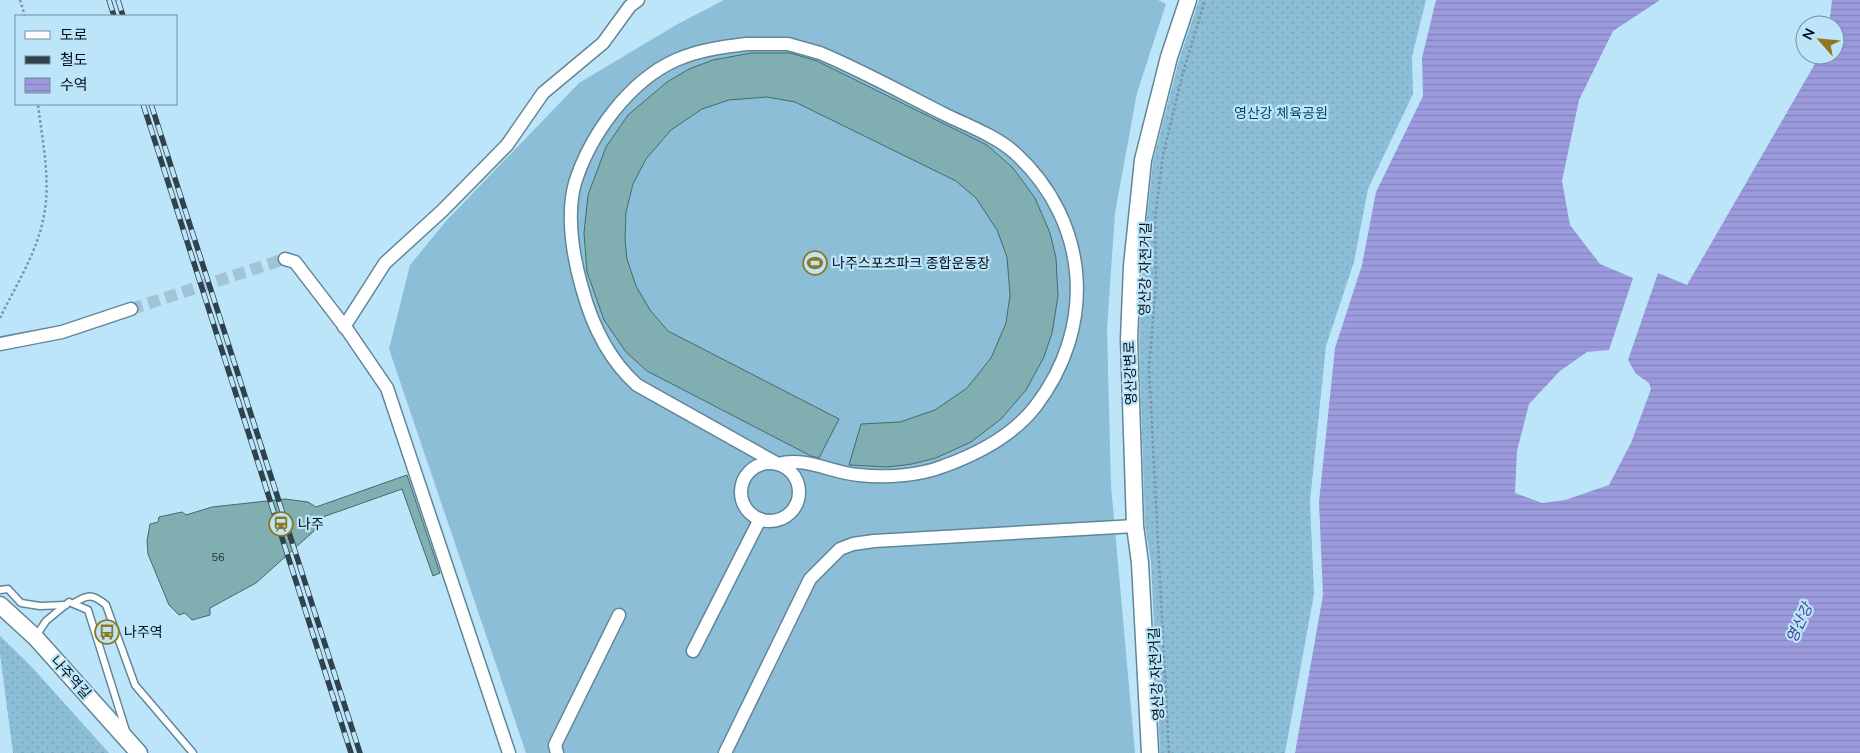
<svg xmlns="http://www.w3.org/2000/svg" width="1860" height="753" viewBox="0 0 1860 753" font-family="Mulish,'Noto Sans KR',sans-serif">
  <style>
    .grass { fill: url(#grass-dots) }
    .pitch { fill: #8cbfd7 }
    .water { fill: url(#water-rules) }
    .building { fill: #80aeb1; stroke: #3f6c6f }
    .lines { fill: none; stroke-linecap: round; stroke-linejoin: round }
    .minor-tunnel { stroke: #a1c5d7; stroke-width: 12; stroke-dasharray: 12 6; stroke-linecap: butt }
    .service-casing { stroke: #618698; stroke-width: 9 }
    .minor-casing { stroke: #618698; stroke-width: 15 }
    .tertiary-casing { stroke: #618698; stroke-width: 19 }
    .path { stroke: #7795a4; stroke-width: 2.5; stroke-dasharray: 2.5 2.5; stroke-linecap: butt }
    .service { stroke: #fff; stroke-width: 6 }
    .minor { stroke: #fff; stroke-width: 12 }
    .tertiary { stroke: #fff; stroke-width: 16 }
    .rail-casing { stroke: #30434d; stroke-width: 5.5 }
    .rail { stroke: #bde5f9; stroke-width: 4; stroke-dasharray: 11; stroke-linecap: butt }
    .labels { text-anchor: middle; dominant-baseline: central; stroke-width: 4.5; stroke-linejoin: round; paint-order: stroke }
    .number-label { font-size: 11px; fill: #22363c }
    .park-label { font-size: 14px; fill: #034b64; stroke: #bde5f9 }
    .poi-label { font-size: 14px; fill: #020e15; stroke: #bde5f9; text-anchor: start }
    .street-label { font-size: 14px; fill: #020e15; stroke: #bde5f9 }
    .water-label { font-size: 15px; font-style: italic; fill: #47408e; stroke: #bde5f9 }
  </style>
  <defs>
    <pattern id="grass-dots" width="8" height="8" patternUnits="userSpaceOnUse" patternTransform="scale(1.25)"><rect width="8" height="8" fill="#8cbfd7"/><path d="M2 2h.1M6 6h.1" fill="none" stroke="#77a3b8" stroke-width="1.8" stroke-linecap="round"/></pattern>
    <pattern id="water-rules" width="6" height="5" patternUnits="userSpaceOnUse" patternTransform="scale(1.25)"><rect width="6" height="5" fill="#9b9bdd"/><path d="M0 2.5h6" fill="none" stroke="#8484bd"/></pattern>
  </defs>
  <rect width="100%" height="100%" fill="#bde5f9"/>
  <g class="grass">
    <path d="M 1199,0 L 1426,0 L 1412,57 L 1413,94 L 1368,189 L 1354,262 L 1326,346 L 1310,501 L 1314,594 L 1285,753 L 1160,753 L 1151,562 L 1145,526 L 1139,339 L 1142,266 L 1153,161 L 1179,60 Z"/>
    <path d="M 0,636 L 30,665 L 109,753 L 13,753 L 0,654 Z"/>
  </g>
  <path class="pitch" d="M 724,0 L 1158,0 L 1166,4 L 1137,93 L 1115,213 L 1107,329 L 1111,485 L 1135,753 L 526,753 L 389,349 L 410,265 L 447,220 L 579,83 L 676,25 Z"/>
  <path class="water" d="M 1436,0 L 1660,0 L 1613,31 L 1579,100 L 1562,181 L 1570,225 L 1600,264 L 1633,278 L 1609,350 L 1587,352 L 1560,371 L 1529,404 L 1517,451 L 1515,493 L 1542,503 L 1565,500 L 1609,485 L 1631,443 L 1651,389 L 1649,383 L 1636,374 L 1628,360 L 1658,273 L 1687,285 L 1820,55 L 1835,55 L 1835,25 L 1829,25 L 1832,0 L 1860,0 L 1860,753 L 1295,753 L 1323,595 L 1319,502 L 1335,348 L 1362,265 L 1376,192 L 1423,96 L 1422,58 Z"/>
  <g class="building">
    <path d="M 751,53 L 790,53 L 817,61 L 987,145 L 1013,168 L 1035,198 L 1050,233 L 1056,258 L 1058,296 L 1052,333 L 1044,357 L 1026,390 L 1001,419 L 971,442 L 936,458 L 912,464 L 887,467 L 849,465 L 861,424 L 900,422 L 935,410 L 967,388 L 991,358 L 1006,323 L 1010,295 L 1007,257 L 997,230 L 976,198 L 956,181 L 795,102 L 767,97 L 729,100 L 702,109 L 671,130 L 646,159 L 633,184 L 626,212 L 625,240 L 627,259 L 636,286 L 650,310 L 668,331 L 839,419 L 819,458 L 811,456 L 647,371 L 626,352 L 604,320 L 587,272 L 584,233 L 588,195 L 606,147 L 628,115 L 667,82 L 689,69 L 713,60 Z"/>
    <path d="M 407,475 L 440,573 L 433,576 L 402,489 L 320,518 L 314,531 L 256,583 L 210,608 L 210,615 L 192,620 L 185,613 L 179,615 L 169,605 L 148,554 L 147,541 L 150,524 L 158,522 L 159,517 L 182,512 L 186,515 L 212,507 L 285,499 L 308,502 L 316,507 Z"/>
  </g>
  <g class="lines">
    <path class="minor-tunnel" d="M 131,309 L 285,259"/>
    <g class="service-casing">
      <g id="service">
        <path d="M 0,590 L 8,589 L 21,603 L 40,606 L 66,605"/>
        <path d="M 74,603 C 88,594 93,594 106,605 L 135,685 L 193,753"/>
        <path d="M 36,636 L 46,621 L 69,602 L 88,610 L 126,731"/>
      </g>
    </g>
    <g class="minor-casing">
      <g id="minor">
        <path d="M 746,44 L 788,44 L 820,53 C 863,71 904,94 946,115 C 969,126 996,136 1015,153 C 1090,222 1097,327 1035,407 C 1013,435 977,454 944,466 C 919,476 885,478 859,475 C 831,473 806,456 778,464 L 637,385 C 608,359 592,325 582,288 C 573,257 566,215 575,183 C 590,135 629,81 676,60 C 699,50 722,47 746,44 Z"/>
        <path d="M 285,259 L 295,262 L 348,331 L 387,388 L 509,753"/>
        <path d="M 344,327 L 385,263 L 443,210 L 507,145 L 543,93 L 603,43 L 630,6 L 638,0"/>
        <path d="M 0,344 L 62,332 L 131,309"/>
        <circle cx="770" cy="492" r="29"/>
        <path d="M 693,651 L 760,519"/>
        <path d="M 557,753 L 555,745 L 619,615"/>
        <path d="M 725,753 L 810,579 L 840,549 L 853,544 L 874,541 L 1135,526"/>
      </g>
    </g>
    <g class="tertiary-casing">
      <g id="tertiary">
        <path d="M 0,605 L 35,637 L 139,753"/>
        <path d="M 1150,753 L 1140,563 L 1135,526 L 1129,339 L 1132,266 L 1143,160 L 1169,57 L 1188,0"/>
      </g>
    </g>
    <g class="path">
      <path d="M 20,0 L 25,16"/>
      <path d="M 0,318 C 16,285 38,251 44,215 C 51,179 42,140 38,104"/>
      <path d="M 1169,753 L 1149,369 L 1156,282 L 1155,218 L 1163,155 L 1183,73 L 1205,0"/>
    </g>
    <use href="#service" class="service"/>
    <use href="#minor" class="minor"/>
    <use href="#tertiary" class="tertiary"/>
    <g class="rail-casing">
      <g id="rail">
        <path d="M 109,0 L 114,16"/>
        <path d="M 118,0 L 123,16"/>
        <path d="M 143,104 L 351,753"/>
        <path d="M 151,104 L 360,753"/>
      </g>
    </g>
    <use href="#rail" class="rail"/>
  </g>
  <defs>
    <g id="stadium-ring" transform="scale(1.25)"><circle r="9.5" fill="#bde5f9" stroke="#8f781e" stroke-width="1.5"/><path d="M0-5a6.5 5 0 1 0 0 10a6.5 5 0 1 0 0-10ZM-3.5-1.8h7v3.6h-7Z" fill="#8f781e"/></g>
    <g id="station-ring" transform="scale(1.25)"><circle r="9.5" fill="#bde5f9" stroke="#8f781e" stroke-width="1.5"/><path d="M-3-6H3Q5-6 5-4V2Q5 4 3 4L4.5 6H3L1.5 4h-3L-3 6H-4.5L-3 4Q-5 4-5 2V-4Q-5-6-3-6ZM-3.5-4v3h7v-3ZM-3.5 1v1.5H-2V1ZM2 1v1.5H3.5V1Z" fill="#8f781e"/></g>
    <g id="bus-ring" transform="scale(1.25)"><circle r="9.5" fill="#bde5f9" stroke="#8f781e" stroke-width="1.5"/><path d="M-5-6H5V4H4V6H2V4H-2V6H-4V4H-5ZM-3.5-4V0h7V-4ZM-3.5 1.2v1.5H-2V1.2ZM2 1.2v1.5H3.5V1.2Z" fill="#8f781e"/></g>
  </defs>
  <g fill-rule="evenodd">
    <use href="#stadium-ring" x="815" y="263"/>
    <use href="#station-ring" x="281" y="524"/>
    <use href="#bus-ring" x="107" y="632"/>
  </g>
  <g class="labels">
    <g class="number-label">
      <text x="218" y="557">56</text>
    </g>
    <g class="park-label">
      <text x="1281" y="113">영산강 체육공원</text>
    </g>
    <g class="poi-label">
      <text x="832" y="263">나주스포츠파크 종합운동장</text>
      <text x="298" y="524">나주</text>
      <text x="124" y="632">나주역</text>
    </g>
    <g class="street-label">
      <text transform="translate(1145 269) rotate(-89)">영산강 자전거길</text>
      <text transform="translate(1130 373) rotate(-92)">영산강변로</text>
      <text transform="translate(1156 674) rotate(-93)">영산강 자전거길</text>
      <text transform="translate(71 677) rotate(48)">나주역길</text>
    </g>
    <g class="water-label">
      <text transform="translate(1799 623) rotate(-65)">영산강</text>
    </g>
  </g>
  <rect x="15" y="15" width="162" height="90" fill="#bde5f9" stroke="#728f9e"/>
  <rect x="25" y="31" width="25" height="8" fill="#ffffff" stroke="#728f9e"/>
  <text x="60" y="40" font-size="15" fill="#020e15">도로</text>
  <rect x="25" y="56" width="25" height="8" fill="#30434d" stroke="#728f9e"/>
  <text x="60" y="65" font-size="15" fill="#020e15">철도</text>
  <rect x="25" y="78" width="25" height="15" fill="url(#water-rules)" stroke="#728f9e"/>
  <text x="60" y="90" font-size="15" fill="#020e15">수역</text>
  <g transform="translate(1820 40) rotate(297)"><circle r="24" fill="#bde5f9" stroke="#728f9e"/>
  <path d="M0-4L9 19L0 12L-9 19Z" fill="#8f781e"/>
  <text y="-8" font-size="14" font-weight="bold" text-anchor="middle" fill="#020e15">N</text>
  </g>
</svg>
